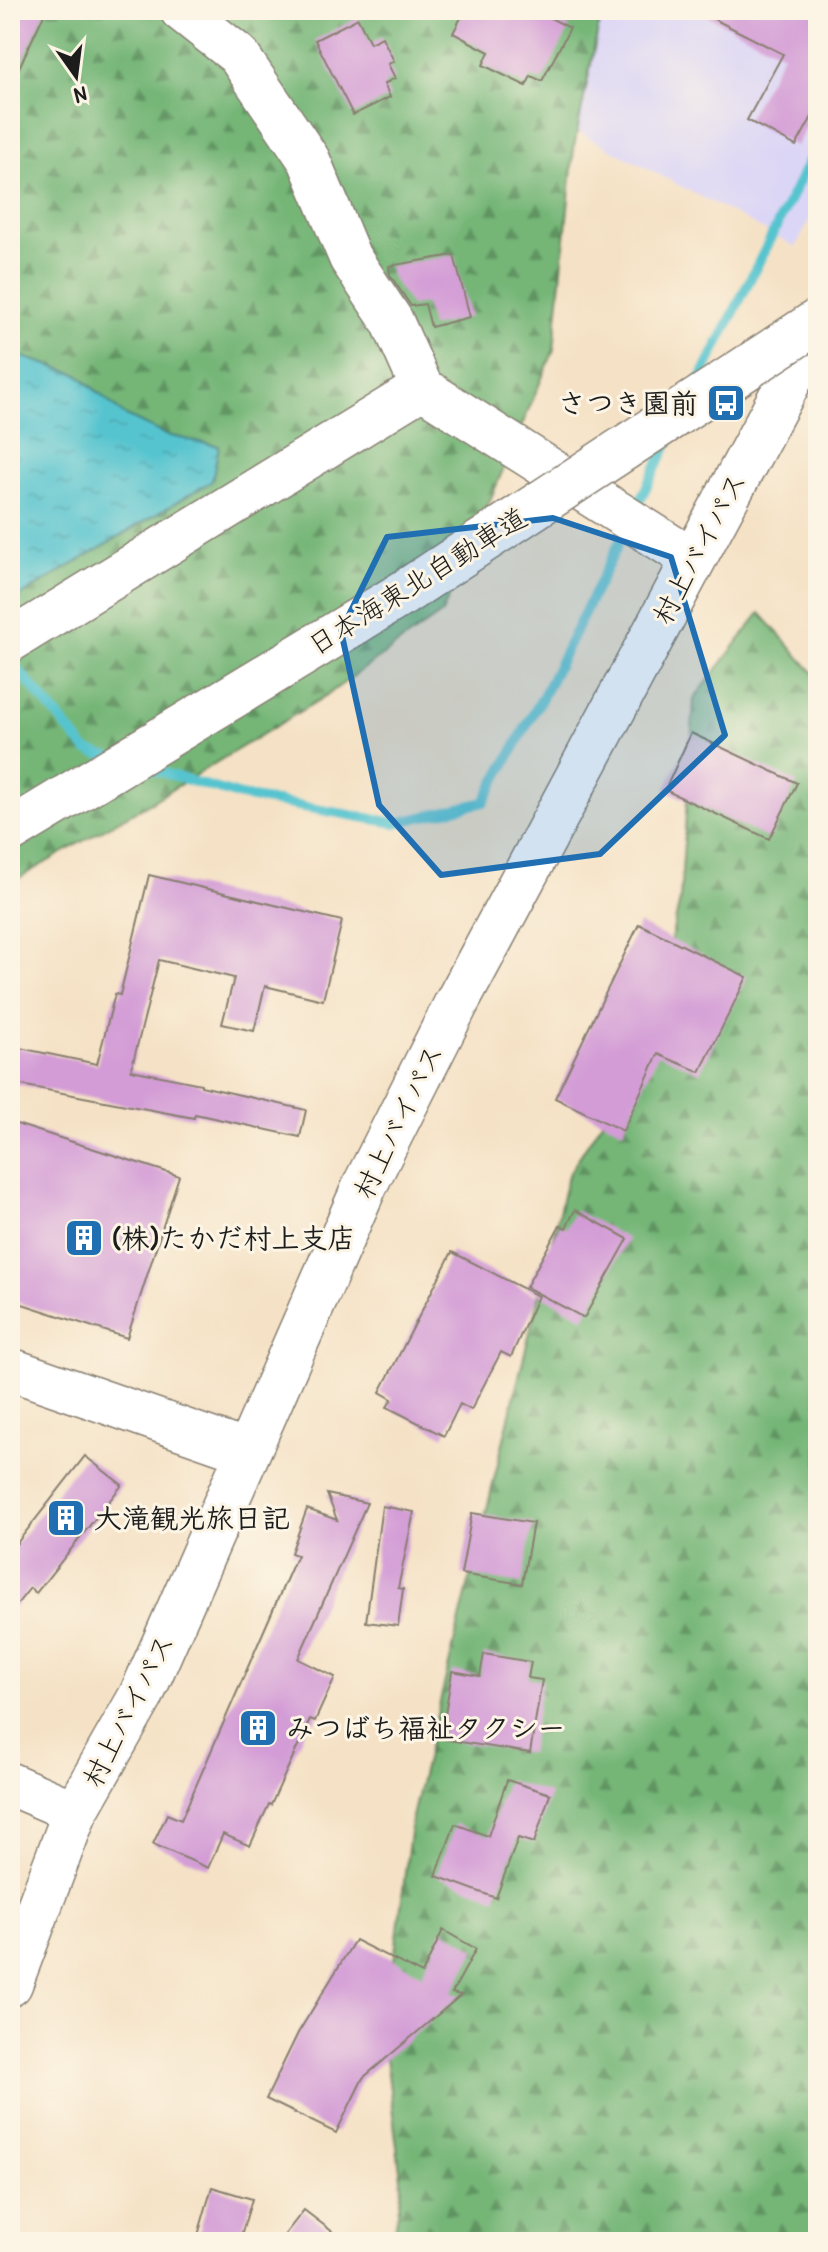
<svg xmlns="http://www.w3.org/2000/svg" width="828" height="2252" viewBox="0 0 828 2252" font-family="'Patrick Hand','Klee One',sans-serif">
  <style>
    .built { fill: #dcd6f6 }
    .forest { fill: url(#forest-firs); stroke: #48694a; stroke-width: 2 }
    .water { fill: url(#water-ripples); stroke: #3a7076; stroke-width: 2 }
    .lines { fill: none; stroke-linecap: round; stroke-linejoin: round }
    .stream { stroke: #57c4cf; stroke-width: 10 }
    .building { fill: #d39cd6 }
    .minor-casing { stroke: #887f71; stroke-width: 45 }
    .highway-casing { stroke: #887f71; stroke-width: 47 }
    .minor { stroke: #fff; stroke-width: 42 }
    .highway { stroke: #fff; stroke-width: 44 }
    .highway-bridge-casing { stroke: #887f71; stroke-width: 47; stroke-linecap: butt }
    .highway-bridge { stroke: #fff; stroke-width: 44 }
    .marked { fill: #1f6fb2; fill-opacity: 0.2; stroke: #1f6fb2; stroke-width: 6; stroke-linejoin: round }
    .labels { text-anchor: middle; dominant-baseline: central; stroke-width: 6; stroke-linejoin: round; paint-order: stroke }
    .poi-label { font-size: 28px; font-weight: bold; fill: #1c1c1c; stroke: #fcf5e5; text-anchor: start }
    .street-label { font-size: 28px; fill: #1c1c1c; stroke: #fcf5e5 }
  </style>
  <defs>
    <pattern id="forest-firs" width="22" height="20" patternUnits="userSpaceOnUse" patternTransform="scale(2)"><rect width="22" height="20" fill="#75b677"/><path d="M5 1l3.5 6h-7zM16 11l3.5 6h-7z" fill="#5f9361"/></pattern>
    <pattern id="water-ripples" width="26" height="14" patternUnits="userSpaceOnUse" patternTransform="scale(2)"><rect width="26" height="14" fill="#57c4cf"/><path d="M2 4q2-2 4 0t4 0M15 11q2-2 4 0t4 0" fill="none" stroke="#4ba8b1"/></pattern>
  </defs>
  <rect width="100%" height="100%" fill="#fcf5e5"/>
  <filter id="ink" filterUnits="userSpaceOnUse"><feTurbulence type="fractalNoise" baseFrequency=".0125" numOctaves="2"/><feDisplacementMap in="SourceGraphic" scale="16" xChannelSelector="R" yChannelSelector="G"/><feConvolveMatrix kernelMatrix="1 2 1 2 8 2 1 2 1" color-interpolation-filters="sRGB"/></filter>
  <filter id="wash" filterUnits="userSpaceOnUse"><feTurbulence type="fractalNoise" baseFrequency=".006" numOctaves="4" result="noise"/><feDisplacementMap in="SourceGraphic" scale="32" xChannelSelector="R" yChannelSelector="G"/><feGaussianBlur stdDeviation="1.8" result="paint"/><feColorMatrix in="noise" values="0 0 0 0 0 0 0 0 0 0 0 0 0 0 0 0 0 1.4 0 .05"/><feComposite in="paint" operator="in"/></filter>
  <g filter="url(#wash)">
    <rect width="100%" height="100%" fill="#f5e2c6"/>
    <path class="built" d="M 347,10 L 818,10 L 818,202 L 796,247 Z"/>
    <g class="forest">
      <path d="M 10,10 L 602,10 L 574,147 L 554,350 L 442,613 L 327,695 L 153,801 L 10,883 Z"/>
      <path d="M 760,613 L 818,678 L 818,2242 L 393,2242 L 402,2187 L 384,2042 L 412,1817 L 568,1175 L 645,1053 L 680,900 L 694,699 Z"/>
    </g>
    <path class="water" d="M 10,353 L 77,374 L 124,415 L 166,435 L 219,446 L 212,481 L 10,602 Z"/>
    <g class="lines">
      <g class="stream">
        <path d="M 700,380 L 818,143"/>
        <path d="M 634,512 L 671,437"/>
        <path d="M 10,660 L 86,750 L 109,757"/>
        <path d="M 144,767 L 241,796 L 396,823 L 484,802 L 542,698 L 627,527"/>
      </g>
    </g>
    <g id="blocks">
      <g class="building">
        <path d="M 10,10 L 46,10 L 10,87 Z"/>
        <path d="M 465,10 L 535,10 L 570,28 L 542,81 L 531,76 L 526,86 L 483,65 L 489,52 L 453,33 Z"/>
        <path d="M 696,10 L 818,10 L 818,106 L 796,146 L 747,120 L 783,54 Z"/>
        <path d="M 358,18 L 370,43 L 382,37 L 394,61 L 388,64 L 395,78 L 384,84 L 390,97 L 353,115 L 315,40 Z"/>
        <path d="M 454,255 L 470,317 L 431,327 L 425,304 L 411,306 L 390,275 L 389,266 Z"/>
        <path d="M 691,733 L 797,783 L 769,839 L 665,790 Z"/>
        <path d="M 149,875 L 342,921 L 323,1000 L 265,986 L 254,1031 L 222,1024 L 234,978 L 159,960 L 131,1070 L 201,1084 L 201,1086 L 306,1110 L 300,1137 L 195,1114 L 194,1118 L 10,1083 L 10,1046 L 97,1064 L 115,994 L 120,995 Z"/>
        <path d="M 639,924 L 747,977 L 700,1072 L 658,1054 L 623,1131 L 555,1098 Z"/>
        <path d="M 10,1122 L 179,1176 L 127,1338 L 10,1300 Z"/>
        <path d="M 575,1210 L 628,1239 L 584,1318 L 526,1287 L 560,1225 L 566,1228 Z"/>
        <path d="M 452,1252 L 538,1296 L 511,1357 L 501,1352 L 471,1410 L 460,1404 L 444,1436 L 387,1407 L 392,1399 L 380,1392 Z"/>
        <path d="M 85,1456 L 122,1485 L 36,1593 L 30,1588 L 10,1613 L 10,1552 Z"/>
        <path d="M 327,1494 L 367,1503 L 298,1659 L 335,1677 L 315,1721 L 310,1719 L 271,1805 L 269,1804 L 250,1846 L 223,1834 L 208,1868 L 153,1844 L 167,1814 L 181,1820 L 297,1555 L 291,1553 L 307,1509 L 337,1520 Z"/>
        <path d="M 382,1506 L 414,1512 L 398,1588 L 403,1589 L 398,1626 L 366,1622 Z"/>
        <path d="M 472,1513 L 533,1523 L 522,1584 L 461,1574 Z"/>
        <path d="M 484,1654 L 531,1662 L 528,1678 L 542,1680 L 530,1753 L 441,1739 L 452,1671 L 480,1676 Z"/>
        <path d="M 507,1780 L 550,1794 L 534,1843 L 518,1838 L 496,1898 L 436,1876 L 455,1824 L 488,1836 Z"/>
        <path d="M 443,1930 L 476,1949 L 452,1993 L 461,1995 L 363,2078 L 336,2133 L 266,2099 L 298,2033 L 355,1940 L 422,1974 Z"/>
        <path d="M 212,2187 L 252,2199 L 239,2242 L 196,2242 Z"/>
        <path d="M 304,2210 L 346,2242 L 279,2242 Z"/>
      </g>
    </g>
  </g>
  <g filter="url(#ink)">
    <use href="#blocks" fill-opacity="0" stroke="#887f71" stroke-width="2"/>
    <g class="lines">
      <g class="minor-casing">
        <g id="minor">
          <path d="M 181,10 L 238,55 L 309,160 L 350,258 L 392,321 L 422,388 L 693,560"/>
          <path d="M 10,641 L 422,388"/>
          <path d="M 10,1369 L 248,1452"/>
          <path d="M 10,1784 L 75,1812"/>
        </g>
      </g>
      <g class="highway-casing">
        <g id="highway">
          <path d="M 10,831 L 402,594"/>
          <path d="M 10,1984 L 75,1812 L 141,1696 L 366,1183 L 456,1004 L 818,327"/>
        </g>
      </g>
      <use href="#minor" class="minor"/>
      <use href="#highway" class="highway"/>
      <g class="highway-bridge-casing">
        <path id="highway-bridge" d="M 402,594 L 818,321"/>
      </g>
      <use href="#highway-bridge" class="highway-bridge"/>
    </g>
  </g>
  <path class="marked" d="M 553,518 L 671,557 L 725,735 L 600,854 L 441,875 L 379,805 L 341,631 L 387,537 Z"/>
  <defs>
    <g id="bus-square" transform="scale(2)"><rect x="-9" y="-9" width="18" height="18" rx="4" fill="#1f6fb2" stroke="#fcf5e5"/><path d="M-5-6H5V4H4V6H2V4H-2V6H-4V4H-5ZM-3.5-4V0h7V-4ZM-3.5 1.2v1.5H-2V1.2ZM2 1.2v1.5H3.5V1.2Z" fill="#fff"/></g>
    <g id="building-square" transform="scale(2)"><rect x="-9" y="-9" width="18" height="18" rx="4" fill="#1f6fb2" stroke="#fcf5e5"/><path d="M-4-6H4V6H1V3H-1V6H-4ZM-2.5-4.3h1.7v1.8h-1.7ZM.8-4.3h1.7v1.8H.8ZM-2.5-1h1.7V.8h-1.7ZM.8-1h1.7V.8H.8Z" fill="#fff"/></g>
  </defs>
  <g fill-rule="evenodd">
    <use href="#bus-square" x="726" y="403"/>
    <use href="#building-square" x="84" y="1238"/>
    <use href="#building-square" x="66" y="1518"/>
    <use href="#building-square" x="258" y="1728"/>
  </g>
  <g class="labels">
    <g class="poi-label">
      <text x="698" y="403" text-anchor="end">さつき園前</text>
      <text x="112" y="1238">(株)たかだ村上支店</text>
      <text x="94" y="1518">大滝観光旅日記</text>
      <text x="286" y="1728">みつばち福祉タクシー</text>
    </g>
    <g class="street-label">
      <text transform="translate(699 548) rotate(-62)">村上バイパス</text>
      <text transform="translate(417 581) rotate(-32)">日本海東北自動車道</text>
      <text transform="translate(398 1121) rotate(-64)">村上バイパス</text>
      <text transform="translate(128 1710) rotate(-63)">村上バイパス</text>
    </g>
  </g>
  <rect width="828" height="2252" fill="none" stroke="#fcf5e5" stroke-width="40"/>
  <g transform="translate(76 76) rotate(166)" stroke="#fcf5e5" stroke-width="6" paint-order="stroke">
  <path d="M0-6L14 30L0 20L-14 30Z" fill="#1c1c1c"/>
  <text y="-12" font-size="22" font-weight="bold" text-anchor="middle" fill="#1c1c1c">N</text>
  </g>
</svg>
